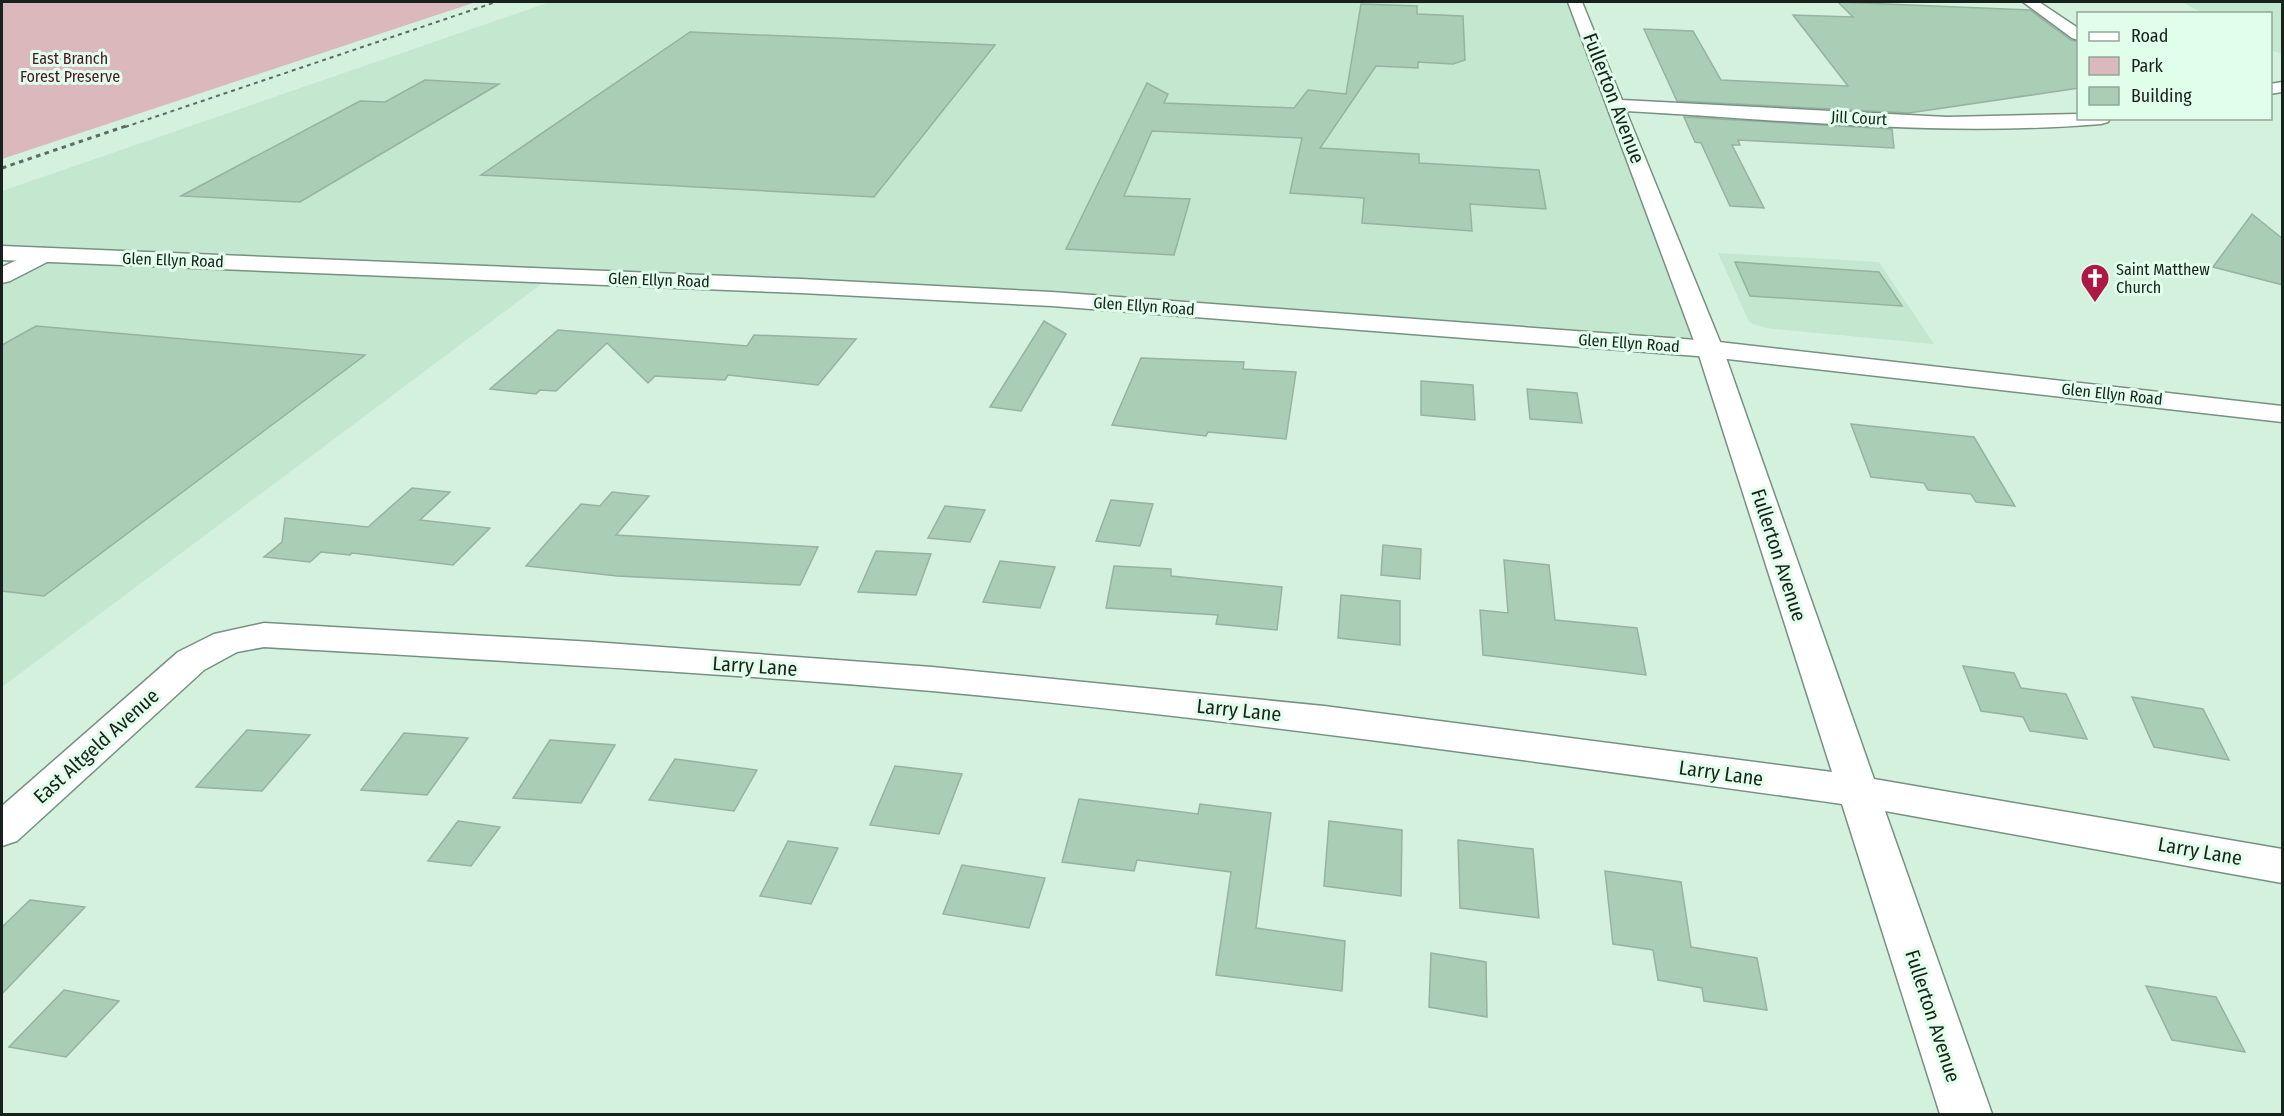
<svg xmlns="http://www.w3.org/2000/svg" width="2284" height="1116" viewBox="0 0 2284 1116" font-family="'Fira Sans Condensed',sans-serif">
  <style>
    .built { fill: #c3e7cf }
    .green { fill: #dab8bc }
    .building { fill: #aacdb6; stroke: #97b2a0; stroke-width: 1.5 }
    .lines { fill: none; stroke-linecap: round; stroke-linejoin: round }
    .minor-casing { stroke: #779180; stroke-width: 3 }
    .tertiary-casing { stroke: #779180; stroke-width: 3 }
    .minor { fill: #fff; fill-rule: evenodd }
    .tertiary { fill: #fff; fill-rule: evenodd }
    .rail-far1 { stroke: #5b6c61; stroke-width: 2; stroke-dasharray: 4 4; stroke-linecap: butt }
    .rail { stroke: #5b6c61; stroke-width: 3; stroke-dasharray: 4.5 4.5; stroke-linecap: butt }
    .labels { text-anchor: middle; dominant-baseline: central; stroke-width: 6; stroke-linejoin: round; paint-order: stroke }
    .far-park-label { font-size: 16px; fill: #4a1621; stroke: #e1feeb }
    .far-street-label { font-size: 16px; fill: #18221c; stroke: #e1feeb }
    .far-poi-label { font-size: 16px; fill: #18221c; stroke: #e1feeb; text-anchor: start }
    .street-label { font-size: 20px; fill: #18221c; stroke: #e1feeb }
  </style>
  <rect width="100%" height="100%" fill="#d4f1de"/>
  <g class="built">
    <path d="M 550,2 L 1569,2 L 1693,341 L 349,261 L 2,246 L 2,191 Z"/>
    <path d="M 2182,2 L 2282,2 L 2282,54 L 2271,50 L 2270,14 L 2203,13 Z"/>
    <path d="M 1718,253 L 1879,262 L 1934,344 L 1765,328 L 1749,322 Z"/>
    <path d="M 40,260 L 548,279 L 2,687 L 2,283 Z"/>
  </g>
  <path class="green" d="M 2,2 L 476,2 L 2,159 Z"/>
  <g class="building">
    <path d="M 1838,2 L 2030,10 L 2071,40 L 2079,42 L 2079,88 L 1909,113 L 1677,101 L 1644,29 L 1693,31 L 1721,80 L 1848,86 L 1793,15 L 1853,17 Z"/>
    <path d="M 1361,4 L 1417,6 L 1417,14 L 1463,16 L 1465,60 L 1453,64 L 1418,62 L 1418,68 L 1376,66 L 1320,148 L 1419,154 L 1419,163 L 1539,170 L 1546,209 L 1470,204 L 1472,231 L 1362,223 L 1364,198 L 1290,193 L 1302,138 L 1152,131 L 1124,196 L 1190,199 L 1174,255 L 1066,249 L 1147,83 L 1168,94 L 1164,103 L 1294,108 L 1308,90 L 1346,94 Z"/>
    <path d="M 690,32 L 995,45 L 874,197 L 481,175 Z"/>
    <path d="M 425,80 L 499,84 L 300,202 L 181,196 L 360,101 L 385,102 Z"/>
    <path d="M 1684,117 L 1892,129 L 1894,148 L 1738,140 L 1740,145 L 1732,145 L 1764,208 L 1730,206 L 1701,143 L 1695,142 Z"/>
    <path d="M 2252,214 L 2283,239 L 2283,285 L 2213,267 Z"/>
    <path d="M 1735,262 L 1879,272 L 1902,306 L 1750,296 Z"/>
    <path d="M 1044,321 L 1066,334 L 1021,411 L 990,407 Z"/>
    <path d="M 36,326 L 365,355 L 44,596 L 2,591 L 2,345 Z"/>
    <path d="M 558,330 L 747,346 L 754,335 L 856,339 L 818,385 L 728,375 L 725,380 L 655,376 L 648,383 L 607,343 L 556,391 L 540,390 L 536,394 L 490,389 Z"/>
    <path d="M 1141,358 L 1244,362 L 1243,369 L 1296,372 L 1286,439 L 1208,432 L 1206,436 L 1112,425 Z"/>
    <path d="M 1421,381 L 1473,385 L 1475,420 L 1421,415 Z"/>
    <path d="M 1527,389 L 1577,393 L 1582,423 L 1530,419 Z"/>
    <path d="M 1851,424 L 1974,437 L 2015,506 L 1976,502 L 1971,494 L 1928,490 L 1924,483 L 1871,477 Z"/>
    <path d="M 412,488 L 450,492 L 420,520 L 490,528 L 453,565 L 352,553 L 350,555 L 321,552 L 310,562 L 264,557 L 282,542 L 285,518 L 368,527 Z"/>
    <path d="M 612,492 L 649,496 L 616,535 L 818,547 L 800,585 L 617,576 L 526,566 L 581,504 L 600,506 Z"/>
    <path d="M 1111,500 L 1153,504 L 1140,546 L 1096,541 Z"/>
    <path d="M 945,506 L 985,510 L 970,542 L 928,538 Z"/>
    <path d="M 1383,545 L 1421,549 L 1420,579 L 1381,575 Z"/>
    <path d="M 876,551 L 931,554 L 916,595 L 858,592 Z"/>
    <path d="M 1504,560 L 1549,565 L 1555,620 L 1637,628 L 1646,675 L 1483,655 L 1480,610 L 1508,613 Z"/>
    <path d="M 1000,561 L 1055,567 L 1040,608 L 983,602 Z"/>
    <path d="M 1114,566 L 1171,569 L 1171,576 L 1282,587 L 1277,630 L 1216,624 L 1218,615 L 1106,608 Z"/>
    <path d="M 1341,595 L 1400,601 L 1400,645 L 1338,638 Z"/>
    <path d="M 1963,666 L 2014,673 L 2021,688 L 2066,694 L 2087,739 L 2030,731 L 2023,717 L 1981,711 Z"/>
    <path d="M 2132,697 L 2203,709 L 2229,760 L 2154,747 Z"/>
    <path d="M 247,730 L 310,735 L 262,791 L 196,787 Z"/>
    <path d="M 404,733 L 468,738 L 427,795 L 361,790 Z"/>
    <path d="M 550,740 L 615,745 L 581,803 L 513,798 Z"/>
    <path d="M 675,759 L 757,770 L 734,811 L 649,800 Z"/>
    <path d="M 895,766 L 962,774 L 939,834 L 870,825 Z"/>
    <path d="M 1079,799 L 1198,814 L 1200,804 L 1271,813 L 1256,928 L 1345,941 L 1342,991 L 1216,975 L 1231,872 L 1137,860 L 1134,871 L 1062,862 Z"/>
    <path d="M 458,821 L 500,827 L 471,866 L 428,861 Z"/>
    <path d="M 1329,821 L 1402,830 L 1401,896 L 1324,886 Z"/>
    <path d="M 1458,840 L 1533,849 L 1539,918 L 1460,908 Z"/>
    <path d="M 788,841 L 838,848 L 811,904 L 760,896 Z"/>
    <path d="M 962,865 L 1045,878 L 1029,928 L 943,914 Z"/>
    <path d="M 1605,871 L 1681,882 L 1691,947 L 1757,958 L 1767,1010 L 1704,1001 L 1702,988 L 1658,980 L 1653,950 L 1613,944 Z"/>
    <path d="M 30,900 L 85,907 L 2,994 L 2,927 Z"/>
    <path d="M 1431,953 L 1486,962 L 1487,1017 L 1429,1007 Z"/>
    <path d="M 2146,986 L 2216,997 L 2245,1052 L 2172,1040 Z"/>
    <path d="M 64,990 L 119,1001 L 66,1057 L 9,1047 Z"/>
  </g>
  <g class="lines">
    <g class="minor-casing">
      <g id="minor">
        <path d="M 1568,2 L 1582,2 L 1622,100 L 1947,117 L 2078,114 L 2078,118 L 2110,118 L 2108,122 L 2101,124 C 1944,137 1784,120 1626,111 L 1723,349 L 1874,779 L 2282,849 L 2282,883 L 1885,811 L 1992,1114 L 1940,1114 L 1842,804 C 1539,762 1237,719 932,691 C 710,672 487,660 264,647 L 237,652 L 204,670 L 17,841 L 2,846 L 2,806 L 178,652 L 214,634 L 264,623 L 593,642 L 932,667 L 1324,706 L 1832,772 L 1697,349 Z"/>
        <path d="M 2023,2 L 2039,2 L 2078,28 L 2078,40 L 2072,38 Z"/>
        <path d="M 2282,82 L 2282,92 L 2270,94 L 2270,84 Z"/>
        <path d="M 43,248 L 51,250 L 54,255 L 51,260 L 10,281 L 2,283 L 2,267 Z"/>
      </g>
    </g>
    <g class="tertiary-casing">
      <path id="tertiary" d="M 2,246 L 801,279 L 1052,292 L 1710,341 L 2282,406 L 2282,422 L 1710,357 L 1052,306 L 801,293 L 2,260 Z"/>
    </g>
    <use href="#minor" class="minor"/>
    <use href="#tertiary" class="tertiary"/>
    <path class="rail-far1" d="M 125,127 L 496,2"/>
    <path class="rail" d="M 2,168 L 129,125"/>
  </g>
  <defs>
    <g id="church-pin" transform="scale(1.5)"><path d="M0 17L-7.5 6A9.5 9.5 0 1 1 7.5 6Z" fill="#ad1946" stroke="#e1feeb"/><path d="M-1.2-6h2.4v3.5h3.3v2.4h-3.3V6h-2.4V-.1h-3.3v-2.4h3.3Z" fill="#fff"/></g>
  </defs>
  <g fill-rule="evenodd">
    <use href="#church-pin" x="2095" y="278"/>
  </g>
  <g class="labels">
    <g class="far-park-label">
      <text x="70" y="58">East Branch<tspan x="70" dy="18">Forest Preserve</tspan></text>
    </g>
    <g class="far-street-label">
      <text transform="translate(1859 118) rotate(3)">Jill Court</text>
      <text transform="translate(173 260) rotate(2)">Glen Ellyn Road</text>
      <text transform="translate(659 280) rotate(2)">Glen Ellyn Road</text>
      <text transform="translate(1144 306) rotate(4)">Glen Ellyn Road</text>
      <text transform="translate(1629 343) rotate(4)">Glen Ellyn Road</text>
      <text transform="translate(2112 394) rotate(6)">Glen Ellyn Road</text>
    </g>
    <g class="far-poi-label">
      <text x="2116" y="269">Saint Matthew<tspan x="2116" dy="18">Church</tspan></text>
    </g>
    <g class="street-label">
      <text transform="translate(1614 98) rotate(69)">Fullerton Avenue</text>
      <text transform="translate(1779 555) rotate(72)">Fullerton Avenue</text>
      <text transform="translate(755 666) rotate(4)">Larry Lane</text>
      <text transform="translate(1239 710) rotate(6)">Larry Lane</text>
      <text transform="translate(96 746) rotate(-42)">East Altgeld Avenue</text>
      <text transform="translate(1721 773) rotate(8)">Larry Lane</text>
      <text transform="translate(2200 851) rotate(10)">Larry Lane</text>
      <text transform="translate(1933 1016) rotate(72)">Fullerton Avenue</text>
    </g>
  </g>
  <rect width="2284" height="1116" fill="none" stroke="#18221c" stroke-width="6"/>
  <rect x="2077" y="12" width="195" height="108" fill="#e1feeb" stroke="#91a698" stroke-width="1.5"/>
  <rect x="2089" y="32" width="30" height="9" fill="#ffffff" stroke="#91a698" stroke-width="1.5"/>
  <text x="2131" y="42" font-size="18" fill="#18221c">Road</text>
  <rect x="2089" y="57" width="30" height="18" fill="#dab8bc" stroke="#91a698" stroke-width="1.5"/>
  <text x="2131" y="72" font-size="18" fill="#18221c">Park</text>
  <rect x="2089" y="87" width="30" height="18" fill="#aacdb6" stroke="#91a698" stroke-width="1.5"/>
  <text x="2131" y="102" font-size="18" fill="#18221c">Building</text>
</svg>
